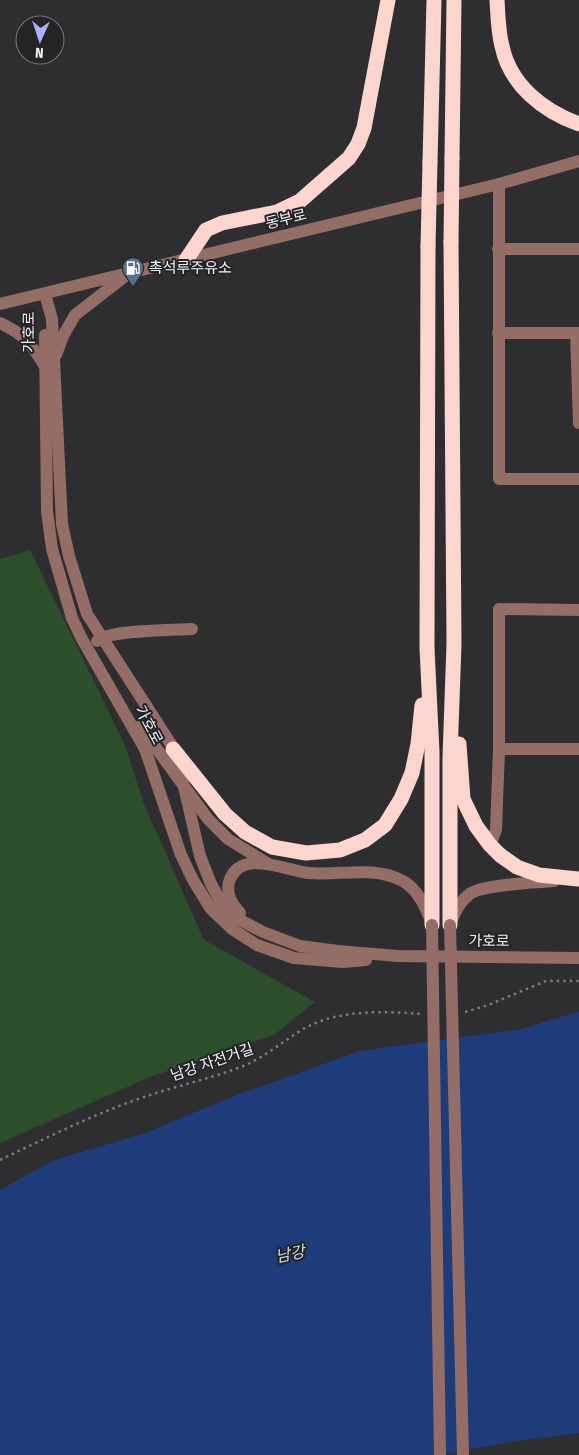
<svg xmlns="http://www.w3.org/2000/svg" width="579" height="1455" viewBox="0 0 579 1455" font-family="'Fira Sans Condensed','Noto Sans KR',sans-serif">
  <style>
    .green { fill: #2d4e2b }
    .water { fill: #1f3c7a }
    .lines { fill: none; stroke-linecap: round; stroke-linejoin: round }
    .path { stroke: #7c7b7e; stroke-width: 2.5; stroke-dasharray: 2.5 4; stroke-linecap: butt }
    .minor { stroke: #936d66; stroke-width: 12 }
    .highway { stroke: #fcd5ce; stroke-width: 15 }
    .minor-bridge { stroke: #936d66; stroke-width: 12 }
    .highway-bridge { stroke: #fcd5ce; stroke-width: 15 }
    .labels { text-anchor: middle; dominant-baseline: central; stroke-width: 4; stroke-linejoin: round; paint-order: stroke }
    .street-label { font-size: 15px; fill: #f1f0f3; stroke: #242326 }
    .poi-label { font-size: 15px; fill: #f1f0f3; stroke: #242326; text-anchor: start }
    .water-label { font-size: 16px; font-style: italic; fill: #d0dbee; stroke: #242326 }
  </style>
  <rect width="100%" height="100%" fill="#2e2d30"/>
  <path class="green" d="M 30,550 L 125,745 L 144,804 L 204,940 L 315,1002 L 274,1035 L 150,1077 L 0,1143 L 0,559 Z"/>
  <path class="water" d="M 577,1012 L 579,1012 L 579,1433 L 516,1441 L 441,1455 L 0,1455 L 0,1190 L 52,1161 L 145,1133 L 237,1095 L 360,1051 L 522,1029 Z"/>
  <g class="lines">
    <g class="path">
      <path d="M 465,1012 L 488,1005 L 546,981 L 579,981"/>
      <path d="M 0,1160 C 48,1137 96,1113 147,1096 C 177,1086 208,1079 238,1068 C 261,1060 279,1044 300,1031 C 335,1009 382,1011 422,1014"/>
    </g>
    <g class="minor">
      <path d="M 499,184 L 499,479 L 579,479"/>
      <path d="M 498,249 L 579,249"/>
      <path d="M 45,294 L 52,319 L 62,524 L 69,556 L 87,614 L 176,752 L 200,856 L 211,884 L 222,904 L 236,918 L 263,932 L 300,946 L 338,951 L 398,956 L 579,958"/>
      <path d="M 0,304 L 499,184 L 579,161"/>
      <path d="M 0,323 C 25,335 30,342 44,365"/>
      <path d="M 498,333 L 579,333"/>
      <path d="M 576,333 L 579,423"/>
      <path d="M 45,335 L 47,511 L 52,549 L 72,618 L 82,639 L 145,749 L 181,855 L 193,880 L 211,909 L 232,929 L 257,945 L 294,958 L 343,962 L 366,960"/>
      <path d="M 56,355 L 63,336 L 75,315 L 124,277"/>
      <path d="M 97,641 C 108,630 173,630 192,629"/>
      <path d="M 140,726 L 208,819 L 228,839 L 267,863"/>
      <path d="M 499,749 L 579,749"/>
      <path d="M 490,845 L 496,830 L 499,749 L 499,609 L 579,610"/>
      <path d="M 240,913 C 232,904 226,895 229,882 C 240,848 284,870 308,873 C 340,876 373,865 403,881 C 418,890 425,906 431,921"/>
      <path d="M 451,922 C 456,910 461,900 471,893 C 486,884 535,883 554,881"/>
    </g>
    <g class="highway">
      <path d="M 497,0 C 498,15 498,31 502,46 C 510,85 543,111 579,124"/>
      <path d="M 452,158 L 454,0"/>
      <path d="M 430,162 L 434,0"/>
      <path d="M 428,246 L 427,648 L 432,752 L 432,925"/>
      <path d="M 186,260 L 206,230 L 222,223 L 277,212 L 300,201 L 349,158 L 358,144 L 364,128 L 388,0"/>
      <path d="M 459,744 L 463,799 L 476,826 L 490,845 L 500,855 L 517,867 L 539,875 L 578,879"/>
      <path d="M 173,749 L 225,814 L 245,832 L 272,847 L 306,853 L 340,850 L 365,840 L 385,825 L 401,799 L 412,773 L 418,744 L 422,705"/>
      <path d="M 450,925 L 450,757 L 454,644 L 451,242"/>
    </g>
    <g class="minor-bridge">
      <path d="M 432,925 L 440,1455"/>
      <path d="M 450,925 L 463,1455"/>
    </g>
    <g class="highway-bridge">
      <path d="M 451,242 L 452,158"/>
      <path d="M 428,246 L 430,162"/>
    </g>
  </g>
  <defs>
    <g id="fuel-pin" transform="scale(1.125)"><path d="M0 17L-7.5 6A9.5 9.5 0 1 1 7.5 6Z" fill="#5c6f8a" stroke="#242326"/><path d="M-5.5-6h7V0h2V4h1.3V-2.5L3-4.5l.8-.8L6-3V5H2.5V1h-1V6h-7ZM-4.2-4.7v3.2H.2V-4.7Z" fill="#fff"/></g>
  </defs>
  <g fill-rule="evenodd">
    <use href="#fuel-pin" x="133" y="268"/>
  </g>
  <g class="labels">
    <g class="street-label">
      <text transform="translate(286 219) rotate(-14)">동부로</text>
      <text transform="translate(29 332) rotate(-90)">가호로</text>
      <text transform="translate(149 725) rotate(62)">가호로</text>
      <text transform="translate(489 941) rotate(1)">가호로</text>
      <text transform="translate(212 1062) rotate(-19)">남강 자전거길</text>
    </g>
    <g class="poi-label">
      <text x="149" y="268">촉석루주유소</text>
    </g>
    <g class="water-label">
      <text transform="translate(290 1254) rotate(-12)">남강</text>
    </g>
  </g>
  <g transform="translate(40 40) rotate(183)"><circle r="24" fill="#242326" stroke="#767578"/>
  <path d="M0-4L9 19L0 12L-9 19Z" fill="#acaffb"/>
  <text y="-8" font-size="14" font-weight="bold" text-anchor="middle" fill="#f1f0f3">N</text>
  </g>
</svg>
